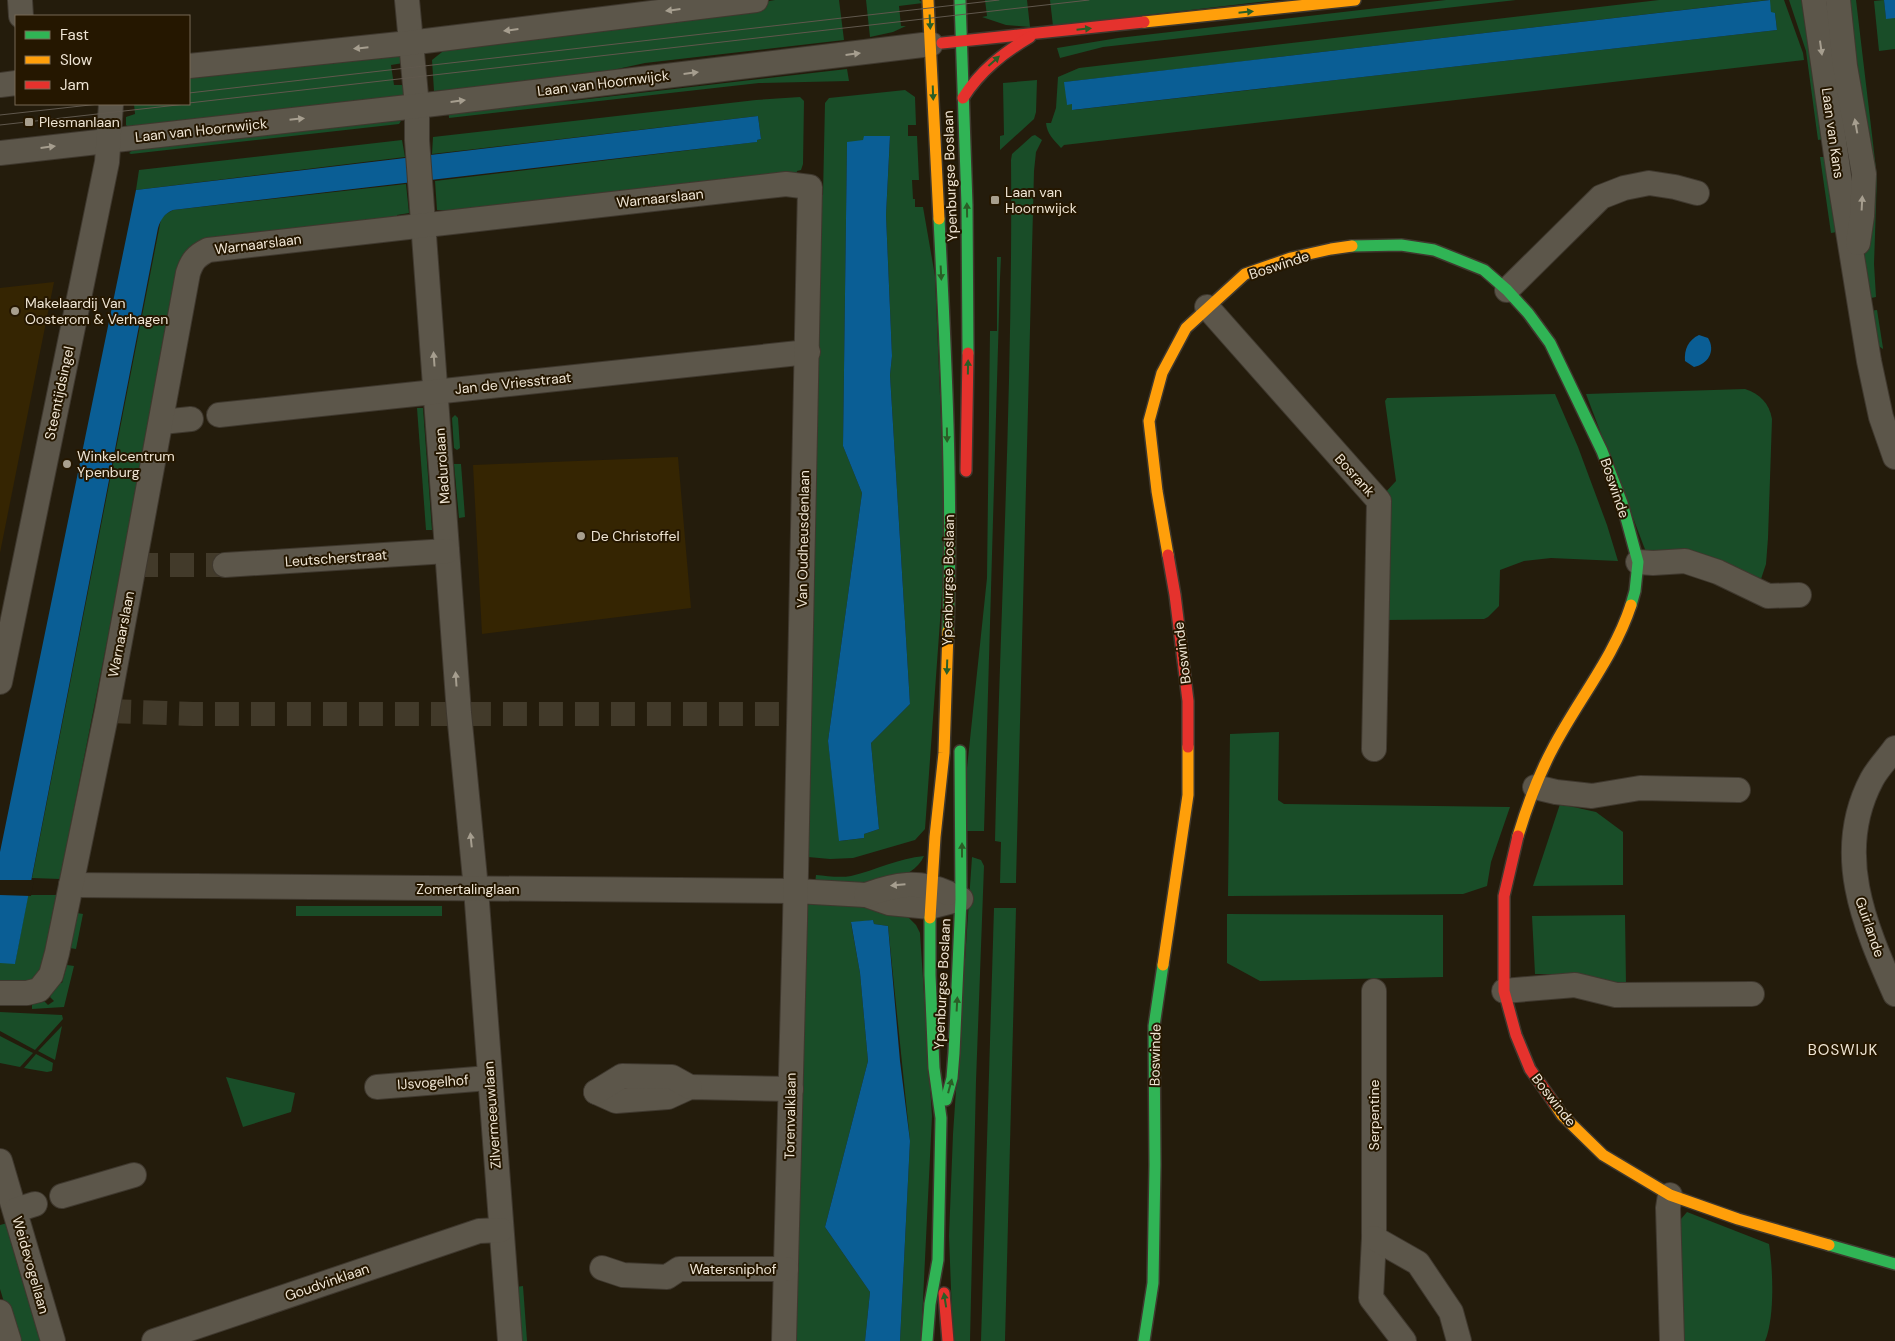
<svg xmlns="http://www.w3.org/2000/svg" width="1895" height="1341" viewBox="0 0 1895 1341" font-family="'DM Sans',sans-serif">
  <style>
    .built { fill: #352502 }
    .green { fill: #194d28; fill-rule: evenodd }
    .water { fill: #0a5e95 }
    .pier { fill: #241c0c }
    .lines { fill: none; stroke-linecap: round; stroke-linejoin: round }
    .street-tunnel { stroke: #423a2a; stroke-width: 24; stroke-dasharray: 24 12; stroke-linecap: butt }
    .street-casing { stroke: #3f382e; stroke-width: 26 }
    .fast-casing { stroke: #3f382e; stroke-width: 14 }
    .slow-casing { stroke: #3f382e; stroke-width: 14 }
    .jam-casing { stroke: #3f382e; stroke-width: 14 }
    .street { stroke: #5c564a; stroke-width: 24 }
    .fast { stroke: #30b455; stroke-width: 11 }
    .slow { stroke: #ff9f0a; stroke-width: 11 }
    .jam { stroke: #e5322d; stroke-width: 11 }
    .tram { stroke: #60584d; stroke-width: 1 }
    .oneway { fill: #a69e8f }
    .oneway2 { fill: #2a5e26 }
    .poi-dot { fill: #a89f8e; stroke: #251700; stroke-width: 2 }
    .labels { text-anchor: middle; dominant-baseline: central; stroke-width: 4; stroke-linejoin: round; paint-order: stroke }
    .street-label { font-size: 14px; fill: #efe5d4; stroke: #251700 }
    .poi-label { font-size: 14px; fill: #efe5d4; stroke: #251700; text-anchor: start }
    .neighbourhood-label { font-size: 15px; letter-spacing: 1px; fill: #efe5d4; stroke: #251700 }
  </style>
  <rect width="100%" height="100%" fill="#241c0c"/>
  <g class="built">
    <path d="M 54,282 L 0,553 L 0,288 Z"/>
    <path d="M 678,457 L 691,608 L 482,634 L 473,465 Z"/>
  </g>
  <g class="green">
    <path d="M 775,0 L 839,0 L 844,40 L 645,63 L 534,87 L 447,97 L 446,90 L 434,91 L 432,60 L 442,52 L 441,43 L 702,12 Z"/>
    <path d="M 866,0 L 919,0 L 923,3 L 899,6 L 901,26 L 906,26 L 893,32 L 870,37 Z"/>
    <path d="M 985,0 L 1027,0 L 1030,27 L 1006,25 L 982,17 L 987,16 Z"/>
    <path d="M 1050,0 L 1277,0 L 1053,26 Z"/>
    <path d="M 1446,0 L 1516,0 L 1103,47 L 1060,58 L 1057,48 L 1118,38 Z"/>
    <path d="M 1659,0 L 1784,0 L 1803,53 L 1804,60 L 1064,145 L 1061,148 C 1054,140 1047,134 1046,123 L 1051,123 L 1056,108 L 1058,77 L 1079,68 ZM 1769,0 L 1771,13 L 1775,13 L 1777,30 L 1073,110 L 1072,104 L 1067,104 L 1065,82 Z"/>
    <path d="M 1789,0 L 1808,0 L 1825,115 L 1818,116 L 1821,133 L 1827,134 L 1823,139 L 1818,140 L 1806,51 Z"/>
    <path d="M 1846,0 L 1856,0 L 1877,177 L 1874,264 L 1876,297 L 1866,299 L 1863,255 L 1868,199 Z"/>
    <path d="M 1884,0 L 1886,18 L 1895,18 L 1895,49 L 1879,51 L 1874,1 Z"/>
    <path d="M 401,55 L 403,63 L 391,65 L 394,85 L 405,85 L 404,96 L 129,128 L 126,125 L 126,117 L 135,114 L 134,104 L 189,104 L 189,72 Z"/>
    <path d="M 847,69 L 849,81 L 759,83 L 449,118 L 448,106 L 486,103 L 571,101 Z"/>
    <path d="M 1037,80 L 1036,112 L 1034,119 L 1000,150 L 1000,136 L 1004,135 L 1003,83 Z"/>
    <path d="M 905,90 L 915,97 L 916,125 L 908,125 L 908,136 L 917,136 L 919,180 L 912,180 L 913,199 L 915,199 L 915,207 L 923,207 L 935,276 L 946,538 L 925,829 L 915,840 L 853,858 L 830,859 L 808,857 L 809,841 L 803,841 L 818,195 L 823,195 L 825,103 L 829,98 ZM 890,137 L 886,215 L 892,356 L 890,375 L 910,704 L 871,743 L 879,829 L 864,834 L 864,838 L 840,841 L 828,741 L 862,493 L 843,446 L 847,143 Z"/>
    <path d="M 800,97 L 804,101 L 803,164 L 801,170 L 797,171 L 796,176 L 449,216 L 449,210 L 437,210 L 435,181 L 756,142 L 757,140 L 761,139 L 758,116 L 432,154 L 433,137 L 756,100 Z"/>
    <path d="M 399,119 L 401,121 L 399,124 L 131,154 L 129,153 L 141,144 L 163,147 Z"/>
    <path d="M 1035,135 L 1042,140 L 1036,152 L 1034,171 L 1016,881 L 1016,883 L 1000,883 L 1001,842 L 995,841 C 1000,614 1013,387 1011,160 L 1012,154 L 1032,136 Z"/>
    <path d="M 402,140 L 405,157 L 136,190 L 139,170 Z"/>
    <path d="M 1820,157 L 1825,157 L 1837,232 L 1831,233 Z"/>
    <path d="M 406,184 L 409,213 L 397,215 L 397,222 L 205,241 C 193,244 188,247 183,258 L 60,879 L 32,878 L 161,219 L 166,214 L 173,210 Z"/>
    <path d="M 997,257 L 1001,257 L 1000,278 L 984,831 L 966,831 L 967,768 L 987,578 L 990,331 L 997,331 Z"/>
    <path d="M 1877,310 L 1883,348 L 1883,349 L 1877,345 L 1868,311 Z"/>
    <path d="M 1745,389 C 1760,394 1769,403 1772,419 L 1768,538 L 1766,564 L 1761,579 L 1752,589 L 1646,552 L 1586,394 Z"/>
    <path d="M 1555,394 L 1578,447 L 1607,525 L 1618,561 L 1551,558 L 1524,561 L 1500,570 L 1499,606 L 1488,617 L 1484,619 L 1384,620 L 1383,495 L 1396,481 L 1385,401 L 1387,398 Z"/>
    <path d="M 417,408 L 423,408 L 432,530 L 426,530 Z"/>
    <path d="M 455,415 L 458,418 L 460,448 L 457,450 L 454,448 L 452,418 Z"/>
    <path d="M 454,464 L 461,464 L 465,517 L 459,518 Z"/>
    <path d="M 1279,732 L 1278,800 L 1284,804 L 1510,807 L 1491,862 L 1487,886 L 1463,894 L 1228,896 L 1230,734 Z"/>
    <path d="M 1560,804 L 1596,812 L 1623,832 L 1623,885 L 1533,886 Z"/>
    <path d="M 924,856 C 910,889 846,883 815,884 L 816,875 C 827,876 840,878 851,876 C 876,870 899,858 924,856 Z"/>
    <path d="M 972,857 L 981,860 L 984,866 L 976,1081 L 970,1341 L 953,1341 L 949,1236 L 953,1134 Z"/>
    <path d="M 28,895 L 58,895 L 40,973 L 34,982 L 0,986 L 0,963 L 15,963 Z"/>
    <path d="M 811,903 L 850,904 L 906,915 L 916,925 L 920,933 L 932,1116 L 921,1341 L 900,1341 L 910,1141 L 888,926 L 874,924 L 873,920 L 851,923 L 860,973 L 868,1061 L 825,1227 L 870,1292 L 865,1341 L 791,1341 L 805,906 Z"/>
    <rect x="296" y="906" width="146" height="10"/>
    <path d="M 994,908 L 1016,908 L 1005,1341 L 981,1341 Z"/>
    <path d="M 77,913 L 83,914 L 76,949 L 70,948 Z"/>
    <path d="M 1227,914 L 1443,915 L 1443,977 L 1260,981 L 1227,963 Z"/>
    <path d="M 1625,915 L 1626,985 L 1570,974 L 1535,974 L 1532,916 Z"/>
    <path d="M 67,965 L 74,966 L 64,1007 L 32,1009 L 32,1003 L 44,1001 L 48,1005 L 54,1001 L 50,997 L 57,982 L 62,983 Z"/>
    <path d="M 0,1012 L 62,1015 L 63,1019 L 35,1050 L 0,1031 Z"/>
    <path d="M 62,1026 L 55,1060 L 38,1051 Z"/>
    <path d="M 0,1036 L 33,1053 L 20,1067 L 0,1063 Z"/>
    <path d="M 36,1054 L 53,1063 L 52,1071 L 47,1072 L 24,1068 Z"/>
    <path d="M 226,1077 L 295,1093 L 291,1112 L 243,1127 Z"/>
    <path d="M 1687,1212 L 1769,1244 C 1773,1269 1775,1317 1765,1341 L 1680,1341 L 1678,1229 L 1681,1219 Z"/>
    <path d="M 11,1222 L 48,1341 L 16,1341 L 0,1289 L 0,1225 Z"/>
    <path d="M 523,1286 L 527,1341 L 519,1341 L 516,1287 Z"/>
  </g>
  <g class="water">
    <path d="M 1770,0 L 1771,12 L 1775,13 L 1777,30 L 1072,110 L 1072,104 L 1067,105 L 1064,82 Z"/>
    <path d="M 1884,0 L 1895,0 L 1895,18 L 1886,19 Z"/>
    <path d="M 758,116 L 761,139 L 757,140 L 757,142 L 173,210 C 164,214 161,219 158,228 L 15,964 L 0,963 L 0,852 L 136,190 Z"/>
    <path d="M 864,136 L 890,136 L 886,215 L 892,356 L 890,375 L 910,704 L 871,743 L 879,829 L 864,834 L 864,838 L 839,841 L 828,741 L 862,493 L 843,446 L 847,142 L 863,140 Z"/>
    <path d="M 1699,335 L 1708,338 C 1716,351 1708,364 1694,367 L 1685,361 C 1684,350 1688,340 1699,335 Z"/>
    <path d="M 873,920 L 874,924 L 888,926 L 900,1061 L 910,1141 L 900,1341 L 865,1341 L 870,1292 L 825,1227 L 868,1061 L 860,973 L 851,922 Z"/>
  </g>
  <path class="pier" d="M 0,880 L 34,880 L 31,896 L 0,895 Z"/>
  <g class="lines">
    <g class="street-tunnel">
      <path d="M 134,565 L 225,565"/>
      <path d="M 107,711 L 193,714 L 799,714"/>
    </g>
    <g class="street-casing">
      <g id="street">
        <path d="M 20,0 L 21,16"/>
        <path d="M 407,0 L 417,106 L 417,140 L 459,713 L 476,889 L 510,1341"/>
        <path d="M 1814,0 L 1839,176 L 1869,361 L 1881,417 L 1895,457"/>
        <path d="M 1838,0 L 1845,66 L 1864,174 L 1862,216 L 1858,243"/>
        <path d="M 189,66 L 409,43 L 756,0"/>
        <path d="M 0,85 L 16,83"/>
        <path d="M 0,153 L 417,106 L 931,44"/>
        <path d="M 1507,290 L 1601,197 L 1624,188 L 1649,183 L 1675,187 L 1697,193"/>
        <path d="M 1207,307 L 1379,501 L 1374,749"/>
        <path d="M 219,415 L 808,352"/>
        <path d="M 162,422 L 191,419"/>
        <path d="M 1638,562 L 1653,563 L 1685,561 L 1718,572 L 1768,596 L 1799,595"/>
        <path d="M 225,565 L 447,551"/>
        <path d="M 0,682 L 107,162 L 111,104"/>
        <path d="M 1895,748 C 1888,758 1878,768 1872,779 C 1833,852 1864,924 1895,994"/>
        <path d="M 1535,787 L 1556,792 L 1592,796 L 1640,788 L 1738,790"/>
        <path d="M 71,885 L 796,891 L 866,895 L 889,903 L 930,907 L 961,899"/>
        <path d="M 866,895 C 896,884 918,880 948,893"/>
        <path d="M 1374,991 L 1374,1238 L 1371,1298 L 1404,1341"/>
        <path d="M 1504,991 L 1575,985 L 1616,995 L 1752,994"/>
        <path d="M 0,993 L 27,993 L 39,990 L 51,975 L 57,953 L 107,711 L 188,273 C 192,261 196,256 208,250 L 786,184 L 810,187 L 795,921 L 784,1341"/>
        <path d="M 377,1087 L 489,1078"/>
        <path d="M 596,1092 L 616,1101 L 668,1097 L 690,1087 L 791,1089"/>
        <path d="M 596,1092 L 622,1076 L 672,1077 L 690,1087"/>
        <path d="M 0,1161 L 53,1341"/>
        <path d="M 1670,1195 L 1668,1208 L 1672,1341"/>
        <path d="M 62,1196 L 134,1175"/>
        <path d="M 16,1210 L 35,1204"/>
        <path d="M 1374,1238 L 1418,1263 L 1451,1312 L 1459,1341"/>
        <path d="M 602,1268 L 623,1275 L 667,1277 L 679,1269 L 786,1269"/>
        <path d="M 0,1312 L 9,1341"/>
        <path d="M 154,1341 L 479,1231 L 501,1230"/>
      </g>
    </g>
    <g class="fast-casing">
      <g id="fast">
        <path d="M 960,0 L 967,205 L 968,353"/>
        <path d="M 939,219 C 946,356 953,494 948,631"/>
        <path d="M 1352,246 L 1401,245 L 1434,250 L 1484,270 L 1507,290 L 1528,313 L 1550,343 L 1602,451 L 1622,503 L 1638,562 L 1635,591 L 1631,605"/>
        <path d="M 946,1100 L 952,1078 L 954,1053 L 961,899 L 960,751"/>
        <path d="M 1829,1245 L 1895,1264"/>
        <path d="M 927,1341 L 930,1304 L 938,1260 L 941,1118 L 934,1068 L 930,975 L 930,918"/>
        <path d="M 1144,1341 L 1153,1283 L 1155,1165 L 1154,1026 L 1163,965"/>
      </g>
    </g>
    <g class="slow-casing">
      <g id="slow">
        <path d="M 928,0 L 939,219"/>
        <path d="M 1144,22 L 1355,0"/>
        <path d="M 1168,555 L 1157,491 L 1149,421 L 1162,373 L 1186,328 L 1245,274 L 1291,258 L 1331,249 L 1352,246"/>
        <path d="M 1518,836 C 1527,806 1538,776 1553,748 C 1578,700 1614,657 1631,605"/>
        <path d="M 930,918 L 935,837 L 944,753 L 948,631"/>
        <path d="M 1163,965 L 1188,795 L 1188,747"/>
        <path d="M 1554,1103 L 1562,1115 L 1603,1155 L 1670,1195 L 1738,1219 L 1829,1245"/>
      </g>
    </g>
    <g class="jam-casing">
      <g id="jam">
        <path d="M 942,43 L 1144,22"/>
        <path d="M 963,98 C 980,71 1003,53 1030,37"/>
        <path d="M 966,471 L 968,353"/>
        <path d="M 1168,555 L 1175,595 L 1188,701 L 1188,747"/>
        <path d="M 1518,836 L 1504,896 L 1504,991 L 1516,1035 L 1530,1069 L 1554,1103"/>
        <path d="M 944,1293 L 948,1341"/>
      </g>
    </g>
    <use href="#street" class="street"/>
    <use href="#fast" class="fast"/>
    <use href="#slow" class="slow"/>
    <use href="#jam" class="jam"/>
    <g class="tram">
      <path d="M 189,93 L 999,0"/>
      <path d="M 189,103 L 1089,0"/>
      <path d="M 0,115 L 99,104"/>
      <path d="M 0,125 L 186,104"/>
    </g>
  </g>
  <defs><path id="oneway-solid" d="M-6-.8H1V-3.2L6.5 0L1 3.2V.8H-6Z" transform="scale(1.25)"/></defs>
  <g class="oneway">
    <use href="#oneway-solid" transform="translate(673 10) rotate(173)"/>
    <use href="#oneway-solid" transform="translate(511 30) rotate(173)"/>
    <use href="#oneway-solid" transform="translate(361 48) rotate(174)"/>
    <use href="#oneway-solid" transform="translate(1821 48) rotate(82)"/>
    <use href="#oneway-solid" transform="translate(853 54) rotate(-7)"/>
    <use href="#oneway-solid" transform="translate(691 73) rotate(-7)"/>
    <use href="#oneway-solid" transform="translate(458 101) rotate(-7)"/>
    <use href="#oneway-solid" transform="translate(297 119) rotate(-6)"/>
    <use href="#oneway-solid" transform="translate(1856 126) rotate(-100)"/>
    <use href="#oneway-solid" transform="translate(48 147) rotate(-7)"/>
    <use href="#oneway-solid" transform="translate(1862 203) rotate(-87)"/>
    <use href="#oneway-solid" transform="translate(434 359) rotate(-94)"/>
    <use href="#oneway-solid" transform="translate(456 679) rotate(-94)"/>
    <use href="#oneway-solid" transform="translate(471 840) rotate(-96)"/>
    <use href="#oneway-solid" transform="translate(898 885) rotate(175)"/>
  </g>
  <g class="oneway2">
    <use href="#oneway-solid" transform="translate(1246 12) rotate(-6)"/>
    <use href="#oneway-solid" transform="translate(930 22) rotate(87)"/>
    <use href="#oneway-solid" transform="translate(1084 29) rotate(-6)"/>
    <use href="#oneway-solid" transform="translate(994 61) rotate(-42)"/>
    <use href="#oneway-solid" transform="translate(933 93) rotate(88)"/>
    <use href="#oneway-solid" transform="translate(967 210) rotate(-91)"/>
    <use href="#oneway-solid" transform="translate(941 273) rotate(87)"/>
    <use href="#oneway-solid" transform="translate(968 367) rotate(-89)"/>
    <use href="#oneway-solid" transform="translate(947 435) rotate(89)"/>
    <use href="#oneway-solid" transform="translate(947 667) rotate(92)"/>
    <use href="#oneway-solid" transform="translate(962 850) rotate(-90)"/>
    <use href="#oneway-solid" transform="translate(957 1004) rotate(-87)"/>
    <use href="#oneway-solid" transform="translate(950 1086) rotate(-75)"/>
    <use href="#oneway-solid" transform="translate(945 1300) rotate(-99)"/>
  </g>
  <g class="poi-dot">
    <rect x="24" y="117" width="10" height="10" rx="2.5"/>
    <rect x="990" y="195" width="10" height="10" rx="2.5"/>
    <circle cx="15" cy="311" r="5"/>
    <circle cx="67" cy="464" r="5"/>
    <circle cx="581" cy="536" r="5"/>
  </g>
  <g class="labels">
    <g class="street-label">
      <text transform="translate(603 83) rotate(-7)">Laan van Hoornwijck</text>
      <text transform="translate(201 130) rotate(-6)">Laan van Hoornwijck</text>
      <text transform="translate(1833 133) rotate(82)">Laan van Kans</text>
      <text transform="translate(950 176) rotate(-92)">Ypenburgse Boslaan</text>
      <text transform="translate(660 198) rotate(-6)">Warnaarslaan</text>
      <text transform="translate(258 244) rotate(-7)">Warnaarslaan</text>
      <text transform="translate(1279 265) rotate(-18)">Boswinde</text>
      <text transform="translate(513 383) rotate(-6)">Jan de Vriesstraat</text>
      <text transform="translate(59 393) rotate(-78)">Steentijdsingel</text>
      <text transform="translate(442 466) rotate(-94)">Madurolaan</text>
      <text transform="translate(1355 475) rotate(48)">Bosrank</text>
      <text transform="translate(1615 488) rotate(71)">Boswinde</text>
      <text transform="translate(803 539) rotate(-89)">Van Oudheusdenlaan</text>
      <text transform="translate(336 558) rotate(-4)">Leutscherstraat</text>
      <text transform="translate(948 580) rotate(-89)">Ypenburgse Boslaan</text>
      <text transform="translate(121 634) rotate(-79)">Warnaarslaan</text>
      <text transform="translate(1182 653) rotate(-97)">Boswinde</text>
      <text x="468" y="889">Zomertalinglaan</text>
      <text transform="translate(1870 927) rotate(71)">Guirlande</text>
      <text transform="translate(942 984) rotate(-87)">Ypenburgse Boslaan</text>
      <text transform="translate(1155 1055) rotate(-89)">Boswinde</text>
      <text transform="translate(433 1082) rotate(-4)">IJsvogelhof</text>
      <text transform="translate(1554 1100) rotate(52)">Boswinde</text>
      <text transform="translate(492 1115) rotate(-94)">Zilvermeeuwlaan</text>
      <text transform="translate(1374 1115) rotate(-90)">Serpentine</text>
      <text transform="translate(790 1116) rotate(-89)">Torenvalklaan</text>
      <text transform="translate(31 1265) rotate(74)">Weidevogellaan</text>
      <text x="733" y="1269">Watersniphof</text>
      <text transform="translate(327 1282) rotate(-19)">Goudvinklaan</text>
    </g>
    <g class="poi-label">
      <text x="39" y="122">Plesmanlaan</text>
      <text x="1005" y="192">Laan van<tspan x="1005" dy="16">Hoornwijck</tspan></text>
      <text x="25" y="303">Makelaardij Van<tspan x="25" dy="16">Oosterom &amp; Verhagen</tspan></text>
      <text x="77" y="456">Winkelcentrum<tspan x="77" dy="16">Ypenburg</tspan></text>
      <text x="591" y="536">De Christoffel</text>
    </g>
    <g class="neighbourhood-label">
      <text x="1843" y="1050">BOSWIJK</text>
    </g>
  </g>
  <rect x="15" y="15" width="175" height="90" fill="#251700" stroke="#766955"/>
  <rect x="25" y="31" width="25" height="8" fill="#30b455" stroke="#766955"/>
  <text x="60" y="40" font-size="15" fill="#efe5d4">Fast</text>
  <rect x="25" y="56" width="25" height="8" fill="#ff9f0a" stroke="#766955"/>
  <text x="60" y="65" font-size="15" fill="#efe5d4">Slow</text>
  <rect x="25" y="81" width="25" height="8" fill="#e5322d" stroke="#766955"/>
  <text x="60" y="90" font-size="15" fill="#efe5d4">Jam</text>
</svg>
